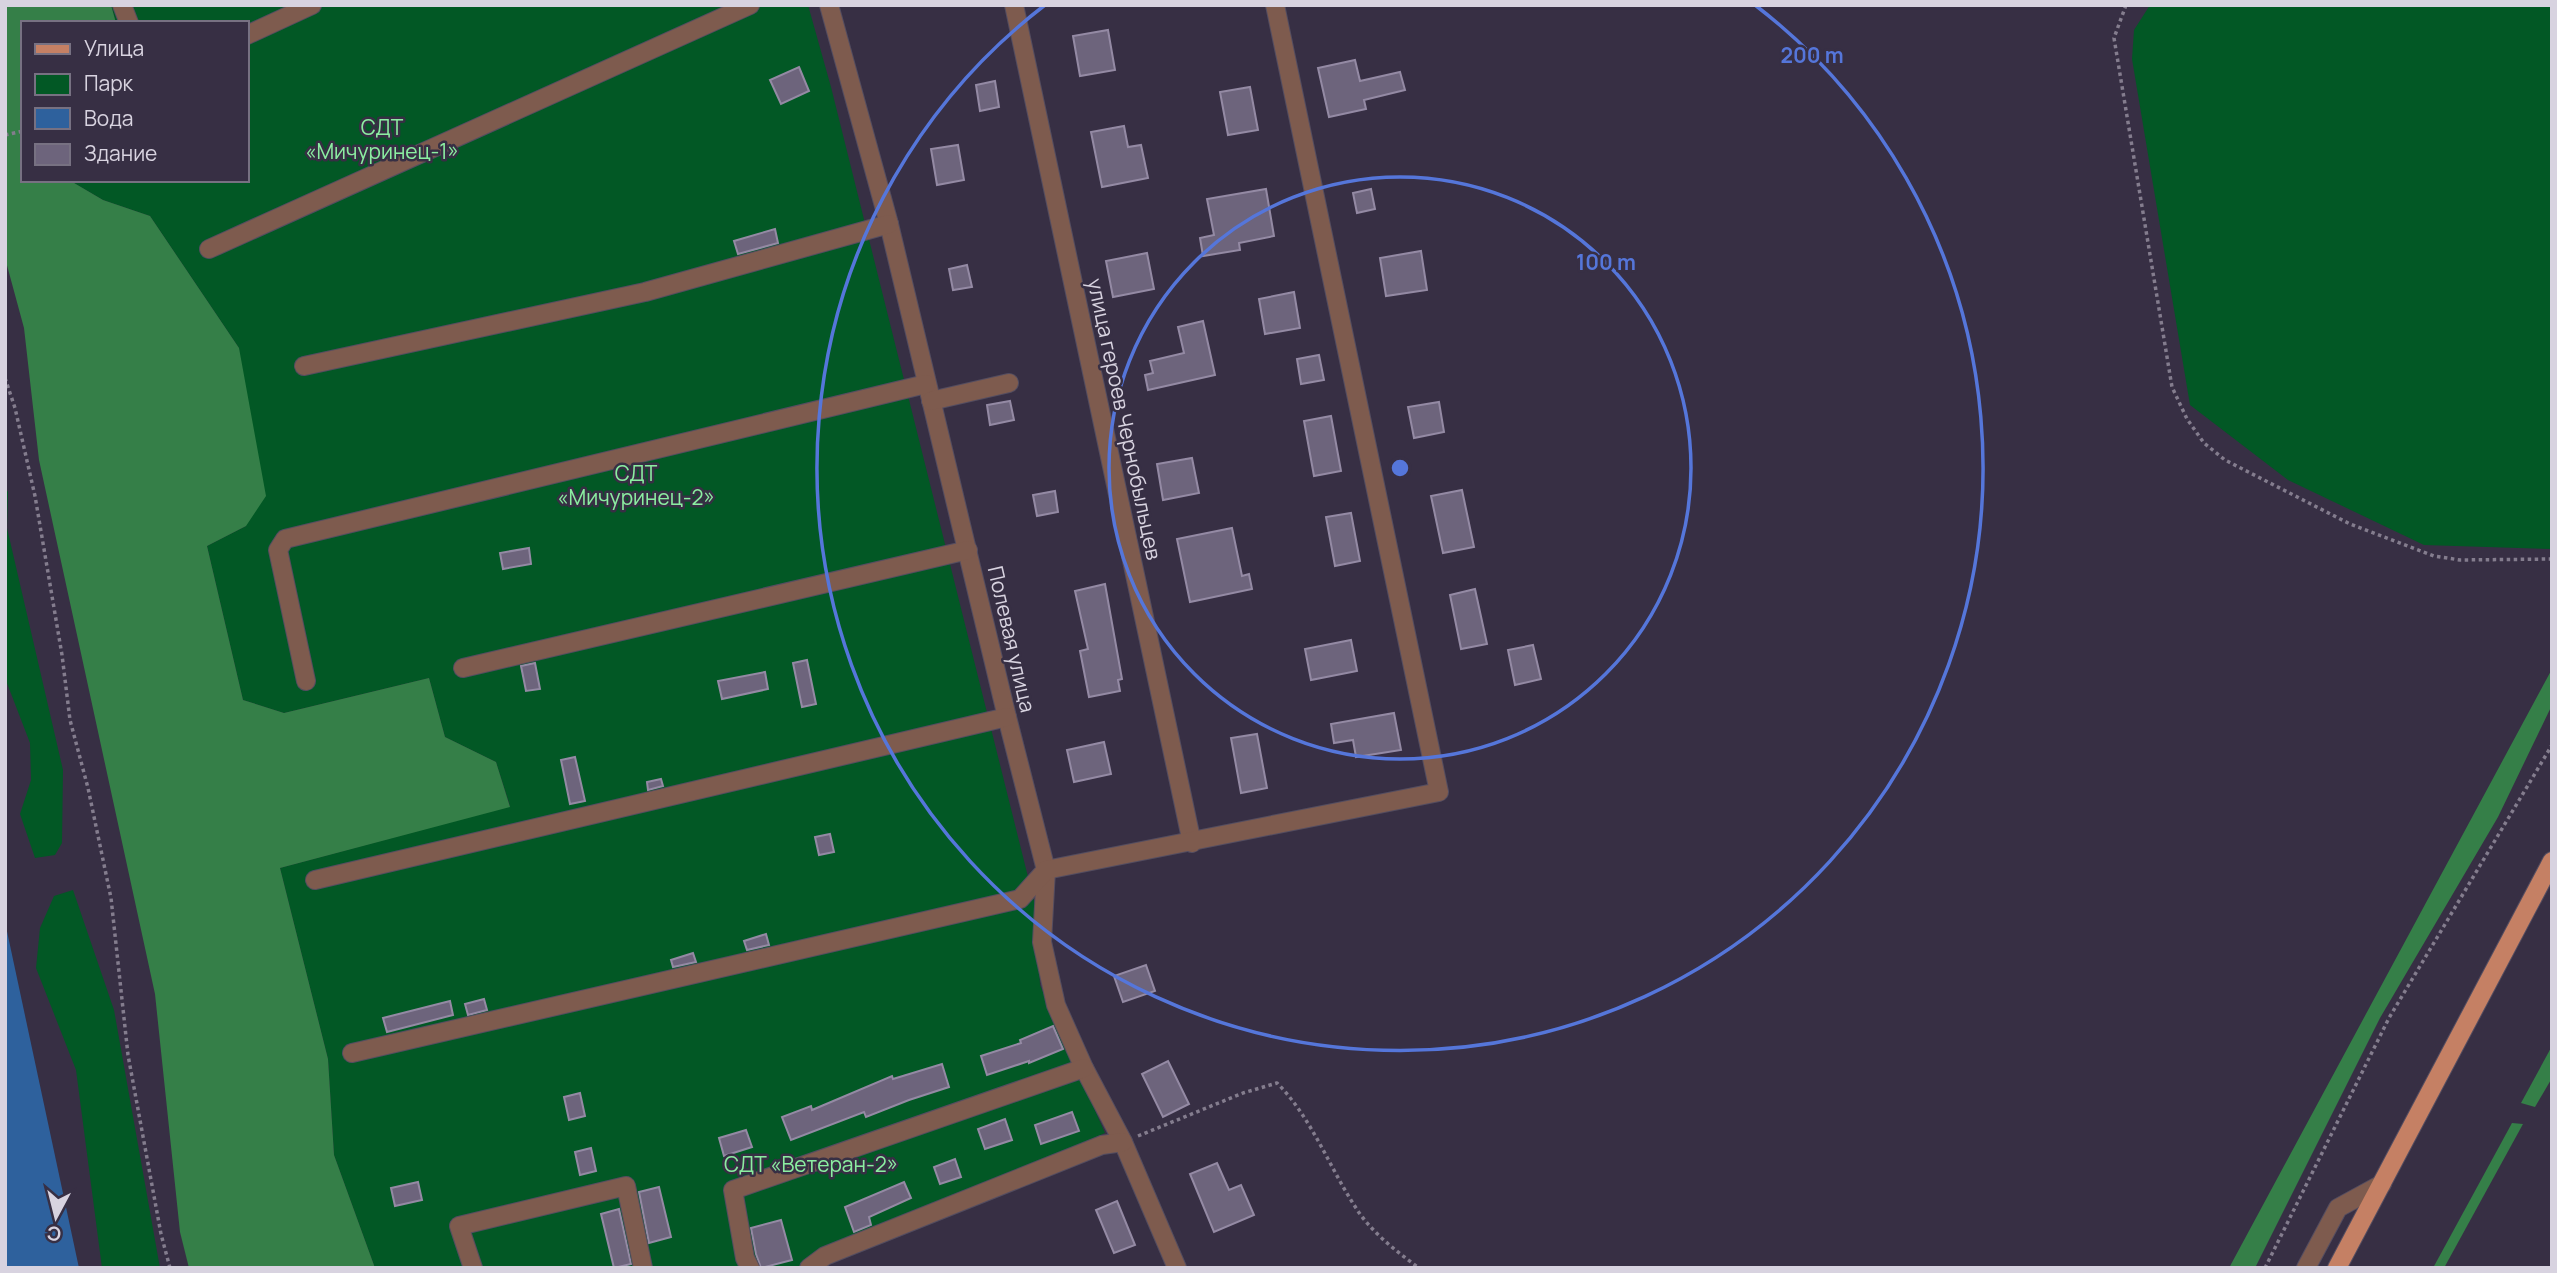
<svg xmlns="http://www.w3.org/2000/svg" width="2557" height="1273" viewBox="0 0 2557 1273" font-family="Manrope,sans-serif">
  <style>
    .green { fill: #025825 }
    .forest { fill: #357f48 }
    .water { fill: #2e619d }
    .building { fill: #6d647c; stroke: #948aa4; stroke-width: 2 }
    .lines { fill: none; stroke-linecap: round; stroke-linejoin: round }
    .minor-casing { stroke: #544d60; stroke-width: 20 }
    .major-casing { stroke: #544d60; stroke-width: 20 }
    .path { stroke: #847d8e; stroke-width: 3.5; stroke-dasharray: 3.5 3.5; stroke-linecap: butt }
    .minor { stroke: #7e5b4e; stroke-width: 18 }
    .major { stroke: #c58064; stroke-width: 18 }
    .ring { fill: none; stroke: #5576da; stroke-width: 3.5 }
    .labels { text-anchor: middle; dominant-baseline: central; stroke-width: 5; stroke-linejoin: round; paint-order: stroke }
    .park-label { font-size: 21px; fill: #8beea1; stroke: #372f44 }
    .street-label { font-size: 21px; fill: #d8d3e0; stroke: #372f44 }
    .centre { fill: #5576da; stroke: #372f44; stroke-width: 3.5 }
    .ring-label { font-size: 21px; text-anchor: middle; font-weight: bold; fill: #5576da; stroke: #372f44; stroke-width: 5; stroke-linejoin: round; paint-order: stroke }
  </style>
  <rect width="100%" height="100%" fill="#372f44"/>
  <g class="green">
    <path d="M 111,5 L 808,5 L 831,87 L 1037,913 L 1040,985 L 1105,1133 L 800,1268 L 375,1268 L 334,1155 L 328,1059 L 280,868 L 510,806 L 496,762 L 445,737 L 429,678 L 284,713 L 243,700 L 207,546 L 246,526 L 239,348 L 150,216 L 103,200 L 69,180 L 247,180 L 247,23 L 116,23 Z"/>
    <path d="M 2150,5 L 2552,5 L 2552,549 L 2424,545 L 2288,480 L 2190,405 L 2132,59 L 2134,30 Z"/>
    <path d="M 5,487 L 8,492 L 7,528 L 63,770 L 62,843 L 55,855 L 35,858 L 20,814 L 31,780 L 30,743 L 5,678 Z"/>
    <path d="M 73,890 L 114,1010 L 160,1268 L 102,1268 L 76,1070 L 36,968 L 40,928 L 54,896 Z"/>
  </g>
  <g class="forest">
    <path d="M 5,5 L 111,5 L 116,23 L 23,23 L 23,180 L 69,180 L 103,200 L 150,216 L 239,348 L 266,496 L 246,526 L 207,546 L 243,700 L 284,713 L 429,678 L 445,737 L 496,762 L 510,807 L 280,868 L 328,1059 L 334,1155 L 375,1268 L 189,1268 L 180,1232 L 155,994 L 39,460 L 24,328 L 5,258 Z"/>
    <path d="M 2552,669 L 2552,705 L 2498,817 L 2380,1018 L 2255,1268 L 2229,1268 Z"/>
    <path d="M 2552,1046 L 2552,1078 L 2535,1107 L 2521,1103 Z"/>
    <path d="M 2512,1123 L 2523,1124 L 2444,1268 L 2433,1268 Z"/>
  </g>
  <path class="water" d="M 5,922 L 79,1268 L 5,1268 Z"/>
  <g class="building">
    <path d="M 1108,30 L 1115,70 L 1080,76 L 1073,36 Z"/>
    <path d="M 1355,60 L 1360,81 L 1400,72 L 1405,90 L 1364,100 L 1366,109 L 1329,117 L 1318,68 Z"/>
    <path d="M 799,67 L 809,91 L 781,104 L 770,80 Z"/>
    <path d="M 995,81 L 999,107 L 980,111 L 976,85 Z"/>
    <path d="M 1250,87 L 1258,130 L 1228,135 L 1220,92 Z"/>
    <path d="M 1124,126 L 1128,147 L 1141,145 L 1148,178 L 1102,187 L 1091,132 Z"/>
    <path d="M 958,145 L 964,180 L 937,185 L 931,149 Z"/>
    <path d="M 1266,189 L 1274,236 L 1239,243 L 1240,250 L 1203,256 L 1200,238 L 1214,235 L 1207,199 Z"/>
    <path d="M 1371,189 L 1375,209 L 1357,213 L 1353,193 Z"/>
    <path d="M 775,229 L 778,243 L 738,254 L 734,241 Z"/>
    <path d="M 1421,251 L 1427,290 L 1386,296 L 1380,258 Z"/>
    <path d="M 1147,253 L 1154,289 L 1113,297 L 1106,261 Z"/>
    <path d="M 967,265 L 972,287 L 953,290 L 949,269 Z"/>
    <path d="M 1294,292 L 1300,328 L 1265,334 L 1259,299 Z"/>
    <path d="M 1203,321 L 1215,375 L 1148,390 L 1145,375 L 1153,373 L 1150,361 L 1184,353 L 1178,327 Z"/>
    <path d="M 1319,355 L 1324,380 L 1301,384 L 1297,359 Z"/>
    <path d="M 1010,401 L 1014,420 L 990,425 L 987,405 Z"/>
    <path d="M 1439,402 L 1444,432 L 1414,438 L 1408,407 Z"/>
    <path d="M 1331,416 L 1341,471 L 1314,476 L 1304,421 Z"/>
    <path d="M 1192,458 L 1199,493 L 1163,500 L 1157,464 Z"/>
    <path d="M 1462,490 L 1474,547 L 1443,553 L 1431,496 Z"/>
    <path d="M 1055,491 L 1058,512 L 1037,516 L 1033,495 Z"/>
    <path d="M 1351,513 L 1360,561 L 1335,566 L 1326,517 Z"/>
    <path d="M 1232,528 L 1242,576 L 1249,574 L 1252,589 L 1190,602 L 1177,539 Z"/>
    <path d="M 529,548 L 531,564 L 503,569 L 500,553 Z"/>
    <path d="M 1105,584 L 1122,679 L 1118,680 L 1120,691 L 1089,697 L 1080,651 L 1088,649 L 1075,591 Z"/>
    <path d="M 1475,589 L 1487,644 L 1461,649 L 1450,595 Z"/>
    <path d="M 1351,640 L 1357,671 L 1311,680 L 1305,649 Z"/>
    <path d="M 1533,645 L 1541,679 L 1515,685 L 1508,650 Z"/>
    <path d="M 807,660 L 816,704 L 802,707 L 793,663 Z"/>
    <path d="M 535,663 L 540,689 L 526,691 L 521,666 Z"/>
    <path d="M 765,672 L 768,689 L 722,699 L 718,681 Z"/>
    <path d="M 1394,713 L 1401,750 L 1356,757 L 1353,740 L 1334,743 L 1331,724 Z"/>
    <path d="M 1257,734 L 1267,788 L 1241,793 L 1231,738 Z"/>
    <path d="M 1104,742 L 1111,774 L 1074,782 L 1067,750 Z"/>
    <path d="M 575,757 L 585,801 L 570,804 L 561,760 Z"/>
    <path d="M 661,779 L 663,786 L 648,790 L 647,782 Z"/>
    <path d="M 830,834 L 834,852 L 819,855 L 815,837 Z"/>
    <path d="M 766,934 L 769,945 L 747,950 L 744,941 Z"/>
    <path d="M 693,953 L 696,962 L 673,967 L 671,960 Z"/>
    <path d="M 1146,965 L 1155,991 L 1123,1002 L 1114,976 Z"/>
    <path d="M 484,999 L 487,1010 L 468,1015 L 465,1004 Z"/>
    <path d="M 450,1001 L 453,1015 L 387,1032 L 383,1018 Z"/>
    <path d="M 1053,1026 L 1063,1049 L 1029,1063 L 1029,1061 L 987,1075 L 981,1056 L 1021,1043 L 1020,1040 Z"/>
    <path d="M 1168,1061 L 1189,1104 L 1163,1117 L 1142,1074 Z"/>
    <path d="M 942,1064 L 949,1087 L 909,1100 L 866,1117 L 864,1112 L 791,1140 L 782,1117 L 811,1106 L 812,1110 L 892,1076 L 893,1079 Z"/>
    <path d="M 580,1093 L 585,1116 L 569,1120 L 564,1097 Z"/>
    <path d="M 1072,1112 L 1079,1131 L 1041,1144 L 1035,1125 Z"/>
    <path d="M 1005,1119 L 1012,1140 L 985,1149 L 978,1129 Z"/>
    <path d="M 746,1130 L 752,1147 L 724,1156 L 719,1138 Z"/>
    <path d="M 591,1148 L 596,1171 L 580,1175 L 575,1152 Z"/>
    <path d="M 955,1159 L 961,1177 L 940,1184 L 934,1167 Z"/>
    <path d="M 1217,1163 L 1229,1190 L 1241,1185 L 1254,1215 L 1214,1232 L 1190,1174 Z"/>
    <path d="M 418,1182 L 422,1200 L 395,1206 L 391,1188 Z"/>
    <path d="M 904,1182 L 911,1198 L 869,1217 L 871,1225 L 854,1232 L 845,1207 Z"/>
    <path d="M 659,1187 L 671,1237 L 649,1243 L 639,1192 Z"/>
    <path d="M 1117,1201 L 1135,1245 L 1114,1253 L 1096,1210 Z"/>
    <path d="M 619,1209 L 631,1264 L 614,1268 L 601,1214 Z"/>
    <path d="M 781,1220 L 792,1260 L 761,1268 L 756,1254 L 751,1228 Z"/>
  </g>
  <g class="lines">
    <g class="minor-casing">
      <g id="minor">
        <path d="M 122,5 L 129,23"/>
        <path d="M 829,5 L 889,224 L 1007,717 L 1046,870 L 1042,942 L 1056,1005 L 1084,1068 L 1123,1142 L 1177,1268"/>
        <path d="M 1014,5 L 1192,843"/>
        <path d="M 247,35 L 312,5"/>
        <path d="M 209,249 L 750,5"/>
        <path d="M 304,366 L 645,292 L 889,224"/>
        <path d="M 931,401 L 1009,383"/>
        <path d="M 463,668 L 968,550"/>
        <path d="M 306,681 L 278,550 L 285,539 L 926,384"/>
        <path d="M 315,880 L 1007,717"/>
        <path d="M 352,1053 L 1020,899 L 1046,870 L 1439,792 L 1275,5"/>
        <path d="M 473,1268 L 459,1226 L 626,1186 L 643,1268"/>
        <path d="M 750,1268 L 745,1258 L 733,1190 L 1084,1068"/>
        <path d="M 809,1268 L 825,1256 L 1102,1145 L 1123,1142"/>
        <path d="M 2306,1268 L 2338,1208 L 2382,1184"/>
      </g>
    </g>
    <g class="major-casing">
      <path id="major" d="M 2337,1268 L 2552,861"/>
    </g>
    <g class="path">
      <path d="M 2126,5 L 2114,38 L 2172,387 L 2187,419 L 2204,443 L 2225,460 L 2350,524 L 2434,556 L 2460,560 L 2552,559"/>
      <path d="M 5,135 L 23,131"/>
      <path d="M 5,378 L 15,408 L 35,496 L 62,655 L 70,720 L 88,788 L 111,898 L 128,1055 L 161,1234 L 170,1268"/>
      <path d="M 1138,1136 L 1243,1093 L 1277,1083 C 1312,1118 1329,1167 1356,1208 C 1371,1232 1396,1251 1419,1268"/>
      <path d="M 2265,1268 L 2389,1018 L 2552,745"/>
    </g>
    <use href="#minor" class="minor"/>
    <use href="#major" class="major"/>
  </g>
  <g class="ring">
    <circle cx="1400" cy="468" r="291"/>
    <path d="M1755 5A583 583 0 1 1 1045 5"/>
  </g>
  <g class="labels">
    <g class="park-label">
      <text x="382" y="127">СДТ<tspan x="382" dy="24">«Мичуринец-1»</tspan></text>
      <text x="636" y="473">СДТ<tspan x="636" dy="24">«Мичуринец-2»</tspan></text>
      <text x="811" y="1164">СДТ «Ветеран-2»</text>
    </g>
    <g class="street-label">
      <text transform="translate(1125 419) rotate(78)">улица героев Чернобыльцев</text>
      <text transform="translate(1012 639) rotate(77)">Полевая улица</text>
    </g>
  </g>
  <circle cx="1400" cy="468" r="10" class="centre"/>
  <g class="ring-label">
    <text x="1812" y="63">200 m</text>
    <text x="1606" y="270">100 m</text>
  </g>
  <rect width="2557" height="1273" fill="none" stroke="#d8d3e0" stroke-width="14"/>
  <rect x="21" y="21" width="228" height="161" fill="#372f44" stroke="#777182" stroke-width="2"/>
  <rect x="35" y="44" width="35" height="10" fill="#c58064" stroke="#777182" stroke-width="2"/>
  <text x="84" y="56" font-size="21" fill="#d8d3e0">Улица</text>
  <rect x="35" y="74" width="35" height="21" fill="#025825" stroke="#777182" stroke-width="2"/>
  <text x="84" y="91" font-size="21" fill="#d8d3e0">Парк</text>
  <rect x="35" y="108" width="35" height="21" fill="#2e619d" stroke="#777182" stroke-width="2"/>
  <text x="84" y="126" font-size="21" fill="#d8d3e0">Вода</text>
  <rect x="35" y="144" width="35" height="21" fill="#6d647c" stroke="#777182" stroke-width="2"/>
  <text x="84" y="161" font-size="21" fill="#d8d3e0">Здание</text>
  <g transform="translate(56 1217) rotate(187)" stroke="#372f44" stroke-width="5" paint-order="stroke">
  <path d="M0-5L12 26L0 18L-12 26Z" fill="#d8d3e0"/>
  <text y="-10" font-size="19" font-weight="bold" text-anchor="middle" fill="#d8d3e0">С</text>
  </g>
</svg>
